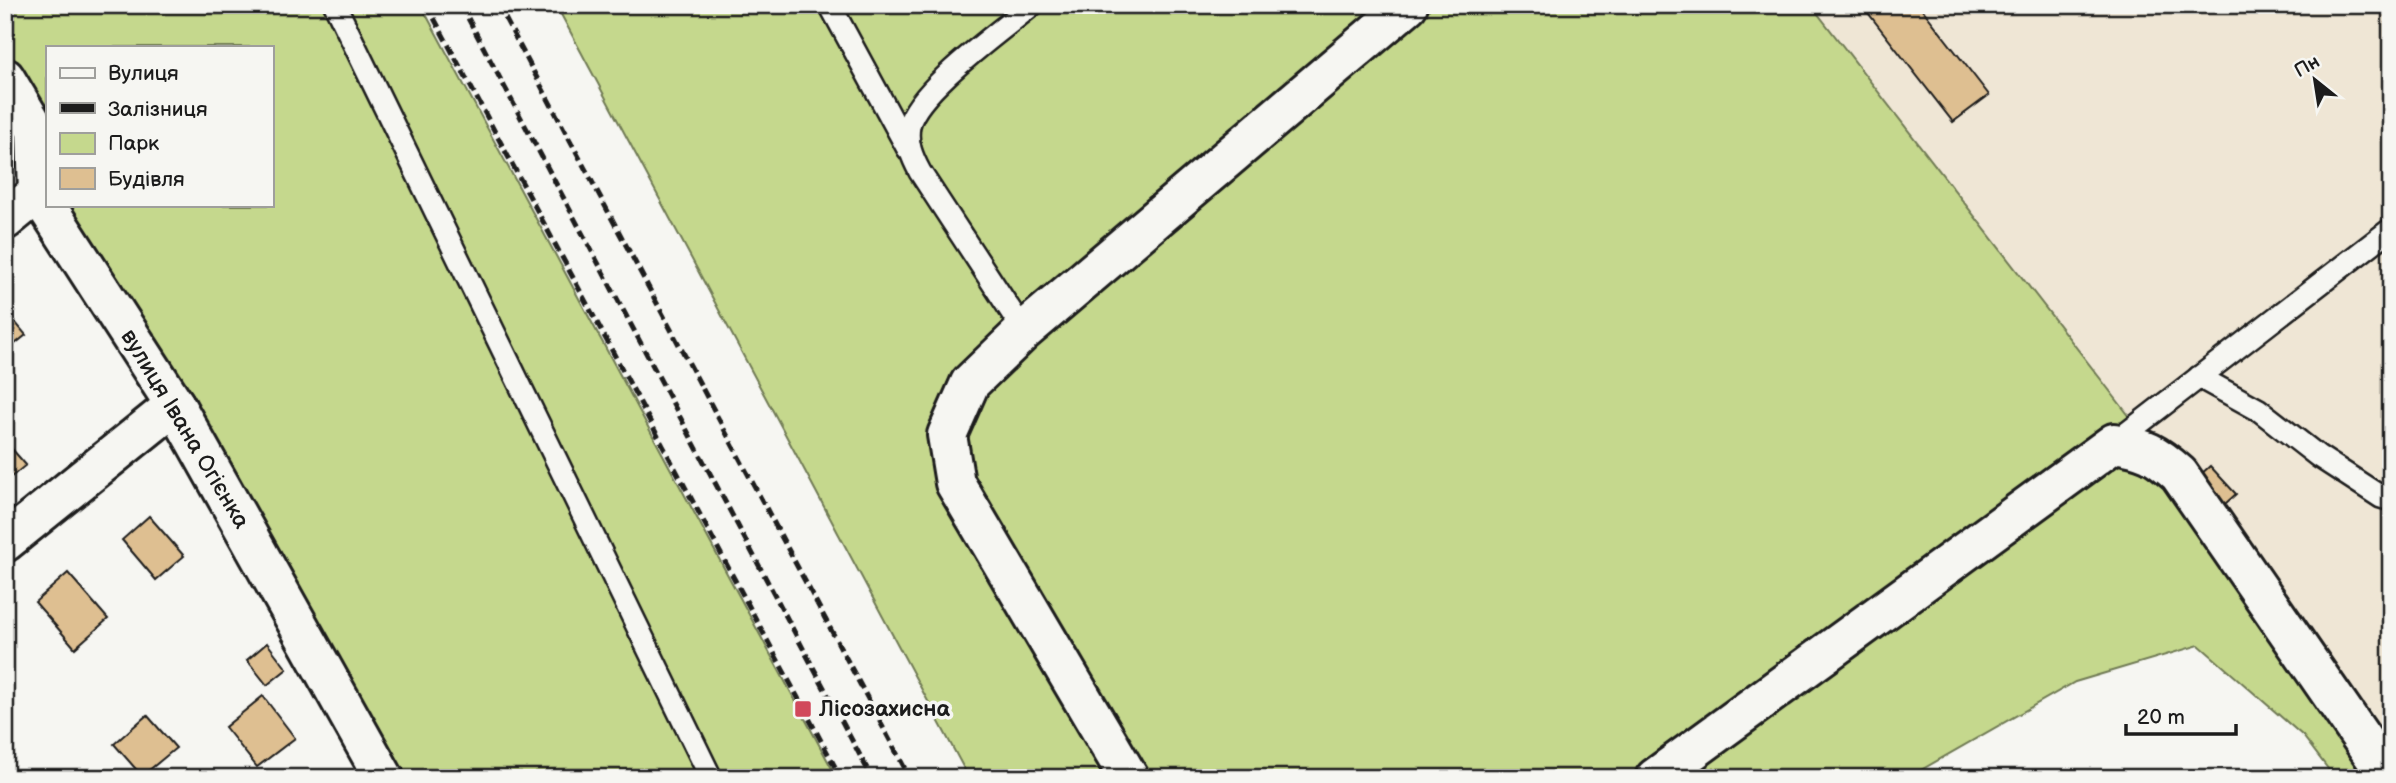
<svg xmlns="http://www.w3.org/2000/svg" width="2396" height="783" viewBox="0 0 2396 783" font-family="'Balsamiq Sans',sans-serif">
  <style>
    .built { fill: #efe6d5 }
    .green { fill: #c5d88d; stroke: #707a54; stroke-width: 2 }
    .building { fill: #debf91; stroke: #1c1c1c; stroke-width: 2 }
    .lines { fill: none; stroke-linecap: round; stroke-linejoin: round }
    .lane-casing { stroke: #1c1c1c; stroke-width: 26 }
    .street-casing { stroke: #1c1c1c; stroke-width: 44 }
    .lane { stroke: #f6f6f2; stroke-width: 21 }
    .street { stroke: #f6f6f2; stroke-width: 38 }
    .rail { stroke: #1c1c1c; stroke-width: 5; stroke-dasharray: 10 5; stroke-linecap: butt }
    .poi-dot { fill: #d1495b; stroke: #f6f6f2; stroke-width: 2.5 }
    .labels { text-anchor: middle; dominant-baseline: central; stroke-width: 7; stroke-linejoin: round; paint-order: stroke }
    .street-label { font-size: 23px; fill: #1c1c1c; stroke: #f6f6f2 }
    .poi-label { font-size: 23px; font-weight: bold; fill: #1c1c1c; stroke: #f6f6f2; text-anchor: start }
  </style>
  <rect width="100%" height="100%" fill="#f6f6f2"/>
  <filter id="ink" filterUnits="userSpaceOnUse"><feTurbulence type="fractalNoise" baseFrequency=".0143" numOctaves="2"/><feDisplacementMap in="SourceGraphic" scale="14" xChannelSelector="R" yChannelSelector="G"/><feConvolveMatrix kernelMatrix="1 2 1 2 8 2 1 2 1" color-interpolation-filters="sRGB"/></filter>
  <g filter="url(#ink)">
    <path class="built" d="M 1811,5 L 2391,5 L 2391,765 L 2137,426 Z"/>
    <g class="green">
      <path d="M 5,5 L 421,5 L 837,778 L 403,778 L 65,205 L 271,205 L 271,47 L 47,47 L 47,178 L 5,71 Z"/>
      <path d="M 556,5 L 1811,5 L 2137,426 L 2391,778 L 2335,778 L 2303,736 L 2199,645 L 2075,682 L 1907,778 L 969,778 Z"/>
    </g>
    <g class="building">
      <path d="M 1862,5 L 1919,5 L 1989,95 L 1953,122 Z"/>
      <path d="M 5,310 L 26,335 L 5,352 Z"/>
      <path d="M 5,441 L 26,465 L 5,482 Z"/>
      <path d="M 2210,466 L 2236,494 L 2214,514 L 2188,486 Z"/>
      <path d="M 149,516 L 184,556 L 156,580 L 122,540 Z"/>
      <path d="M 68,573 L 108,619 L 75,648 L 35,602 Z"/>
      <path d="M 267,643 L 287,669 L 267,685 L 247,660 Z"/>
      <path d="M 263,696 L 295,738 L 257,767 L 225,727 Z"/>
      <path d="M 147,715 L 176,748 L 142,776 L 114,744 Z"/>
    </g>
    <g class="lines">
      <g class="lane-casing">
        <g id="lane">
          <path d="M 335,5 L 711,778"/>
          <path d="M 830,5 L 908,149"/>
          <path d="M 1024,331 L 920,172 C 912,157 906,143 909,126 C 916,91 1002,30 1032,5"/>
          <path d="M 2199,377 L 2259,410 L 2318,456 L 2381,497 L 2391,500"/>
          <path d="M 2114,443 L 2391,229"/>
        </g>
      </g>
      <g class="street-casing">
        <g id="street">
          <path d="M 5,78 L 36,130 L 38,193 L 175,405 L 384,778"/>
          <path d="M 5,220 L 38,193"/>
          <path d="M 5,542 L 175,405"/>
          <path d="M 1129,778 L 955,483 L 947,435 L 970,383 L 1024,331 L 1408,5"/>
          <path d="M 1655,778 L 2114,443 C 2146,448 2155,453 2179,474 L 2389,778"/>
        </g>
      </g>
      <use href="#lane" class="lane"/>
      <use href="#street" class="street"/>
      <g class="rail">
        <path d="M 427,5 L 841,778"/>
        <path d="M 461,5 L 872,778"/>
        <path d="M 498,5 L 910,778"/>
      </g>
    </g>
  </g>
  <rect class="poi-dot" x="794" y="700" width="18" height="18" rx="3.5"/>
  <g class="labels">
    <g class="street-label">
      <text transform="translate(185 429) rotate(59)">вулиця Івана Огієнка</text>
    </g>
    <g class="poi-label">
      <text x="819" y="709">Лісозахисна</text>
    </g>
  </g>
  <rect width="2396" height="783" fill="none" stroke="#f6f6f2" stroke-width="28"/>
  <rect x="14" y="14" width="2368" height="755" fill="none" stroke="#1c1c1c" stroke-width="2.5" filter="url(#ink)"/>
  <rect x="46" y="46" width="228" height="161" fill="#f6f6f2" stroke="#9f9f9c" stroke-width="2"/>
  <rect x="60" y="68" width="35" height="10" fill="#f6f6f2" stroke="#9f9f9c" stroke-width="2"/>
  <text x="108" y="80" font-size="21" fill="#1c1c1c">Вулиця</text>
  <rect x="60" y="103" width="35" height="10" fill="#1c1c1c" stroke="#9f9f9c" stroke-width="2"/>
  <text x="108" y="116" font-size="21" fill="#1c1c1c">Залізниця</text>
  <rect x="60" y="133" width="35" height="21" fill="#c5d88d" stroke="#9f9f9c" stroke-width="2"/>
  <text x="108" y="150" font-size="21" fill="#1c1c1c">Парк</text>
  <rect x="60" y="168" width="35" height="21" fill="#debf91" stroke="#9f9f9c" stroke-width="2"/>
  <text x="108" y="186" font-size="21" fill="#1c1c1c">Будівля</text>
  <g transform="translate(2315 80) rotate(330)" stroke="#f6f6f2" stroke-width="5" paint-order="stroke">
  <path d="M0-5L12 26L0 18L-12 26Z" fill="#1c1c1c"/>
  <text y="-10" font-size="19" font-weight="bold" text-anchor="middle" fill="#1c1c1c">Пн</text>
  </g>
  <path d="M2126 724v10h110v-10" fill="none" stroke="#1c1c1c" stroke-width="3.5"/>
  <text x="2137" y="724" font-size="21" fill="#1c1c1c" stroke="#f6f6f2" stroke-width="5" paint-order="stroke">20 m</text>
</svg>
